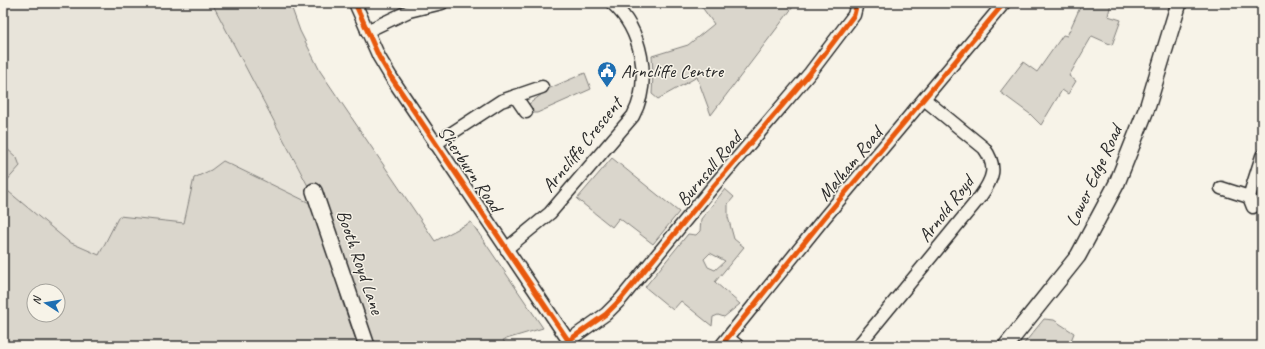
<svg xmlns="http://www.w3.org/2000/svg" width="1265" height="349" viewBox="0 0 1265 349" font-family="Caveat,sans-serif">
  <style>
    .built { fill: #e8e4da }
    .green { fill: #dad6cc; stroke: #82807c; fill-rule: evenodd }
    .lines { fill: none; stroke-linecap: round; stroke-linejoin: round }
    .minor-casing { stroke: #2b2b2b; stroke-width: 15 }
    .tertiary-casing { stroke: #2b2b2b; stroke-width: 18 }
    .minor { stroke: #f7f3e8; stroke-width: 12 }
    .tertiary { stroke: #f7f3e8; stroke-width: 15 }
    .cycleway-casing { stroke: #f7f3e8; stroke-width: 8 }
    .cycleway { stroke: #e8590c; stroke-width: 5 }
    .labels { text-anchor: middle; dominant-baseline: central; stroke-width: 3; stroke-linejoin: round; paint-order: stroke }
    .poi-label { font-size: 19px; fill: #2b2b2b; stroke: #f7f3e8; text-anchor: start }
    .street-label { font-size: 19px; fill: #2b2b2b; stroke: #f7f3e8 }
  </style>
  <rect width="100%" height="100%" fill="#f7f3e8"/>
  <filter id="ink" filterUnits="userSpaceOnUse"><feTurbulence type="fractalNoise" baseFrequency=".025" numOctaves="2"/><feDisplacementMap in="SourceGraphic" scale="8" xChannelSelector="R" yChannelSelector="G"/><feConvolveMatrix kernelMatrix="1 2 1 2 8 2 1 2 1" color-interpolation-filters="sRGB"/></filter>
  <g filter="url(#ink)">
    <path class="built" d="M 3,3 L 212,3 L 318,207 L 223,161 L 211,170 L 194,179 L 184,223 L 119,216 L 99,255 L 69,242 L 3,187 Z"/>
    <g class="green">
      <path d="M 212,3 L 290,3 L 300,31 L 320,71 L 435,241 L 471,222 L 543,328 L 503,340 L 507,346 L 372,346 L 309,188 Z"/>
      <path d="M 699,3 L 796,3 L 711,115 L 697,77 L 658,99 L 652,94 L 653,74 L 652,56 L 688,45 L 714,24 Z"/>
      <path d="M 1082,3 L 1111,3 L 1108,16 L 1121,20 L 1112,45 L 1092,36 L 1069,76 L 1076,81 L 1068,94 L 1062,90 L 1041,125 L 1030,114 L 1000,92 L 1023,62 L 1037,72 L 1063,35 L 1067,36 Z"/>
      <path d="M 585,73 L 591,89 L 537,113 L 531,113 L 528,107 L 529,104 L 550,88 Z"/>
      <path d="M 3,145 L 17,158 L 20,166 L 4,184 Z"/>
      <path d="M 612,158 L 679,212 L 653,244 L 619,218 L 612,227 L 577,199 Z"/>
      <path d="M 223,161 L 318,207 L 342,301 L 358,346 L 3,346 L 3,187 L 69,242 L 99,255 L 119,216 L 184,223 L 194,178 L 211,170 ZM 34,291 L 58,291 L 58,315 L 34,315 Z"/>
      <path d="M 725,189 L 734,197 L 728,204 L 728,217 L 734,239 L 744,247 L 715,282 L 740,304 L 724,317 L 718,315 L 713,317 L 712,326 L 681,301 L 673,310 L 645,287 L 688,234 L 696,235 L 700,231 L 701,219 ZM 710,253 L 725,261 L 715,270 L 708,267 L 704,259 Z"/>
      <path d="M 1044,319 L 1054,320 L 1074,333 L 1069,346 L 1022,346 Z"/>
    </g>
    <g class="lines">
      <g class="minor-casing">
        <g id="minor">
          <path d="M 355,3 L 379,57 L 391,77 L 572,346"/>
          <path d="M 367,31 L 409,11 L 442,3"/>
          <path d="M 515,96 L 526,112"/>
          <path d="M 435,144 L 501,101 L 542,87"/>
          <path d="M 1221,188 L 1249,197 L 1253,207"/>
          <path d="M 1249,197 L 1262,156"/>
          <path d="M 506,249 L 550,213 L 633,116 C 652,80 642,30 612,3"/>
          <path d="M 728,338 L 738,346"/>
          <path d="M 568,341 L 606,314 L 621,299 L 711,189 L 810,73 L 854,15 L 857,3"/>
          <path d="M 721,346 L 825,217 L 1004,3"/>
          <path d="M 858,346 L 980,197 C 993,179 998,167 984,148 L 924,99"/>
        </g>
      </g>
      <g class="tertiary-casing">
        <g id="tertiary">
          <path d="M 314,191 L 367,346"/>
          <path d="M 1006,346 L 1078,256 L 1117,183 L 1148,105 L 1179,3"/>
        </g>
      </g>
      <use href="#minor" class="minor"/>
      <use href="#tertiary" class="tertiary"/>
      <g class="cycleway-casing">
        <g id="cycleway">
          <path d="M 355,3 L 379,57 L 391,77 L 572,346"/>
          <path d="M 568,341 L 606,314 L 621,299 L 711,189 L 810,73 L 854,15 L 857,3"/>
          <path d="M 721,346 L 825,217 L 1004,3"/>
        </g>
      </g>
      <use href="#cycleway" class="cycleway"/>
    </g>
  </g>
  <defs>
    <g id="civic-pin" transform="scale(1)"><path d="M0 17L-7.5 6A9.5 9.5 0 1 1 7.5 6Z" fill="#1f6fb2" stroke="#f7f3e8"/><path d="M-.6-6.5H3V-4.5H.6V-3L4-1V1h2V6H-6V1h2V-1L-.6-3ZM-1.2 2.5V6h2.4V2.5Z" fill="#fff"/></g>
  </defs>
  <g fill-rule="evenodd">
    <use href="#civic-pin" x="607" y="71"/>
  </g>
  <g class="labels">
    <g class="poi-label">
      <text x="621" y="71">Arncliffe Centre</text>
    </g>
    <g class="street-label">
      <text transform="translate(582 145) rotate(-51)">Arncliffe Crescent</text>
      <text transform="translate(850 164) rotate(-50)">Malham Road</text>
      <text transform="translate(470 169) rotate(56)">Sherburn Road</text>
      <text transform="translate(709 169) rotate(-50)">Burnsall Road</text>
      <text transform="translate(1094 176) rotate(-65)">Lower Edge Road</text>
      <text transform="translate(946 209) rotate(-52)">Arnold Royd</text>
      <text transform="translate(360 262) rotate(71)">Booth Royd Lane</text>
    </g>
  </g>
  <rect width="1265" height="349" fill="none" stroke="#f7f3e8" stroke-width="16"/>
  <rect x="8" y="8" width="1249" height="333" fill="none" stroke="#2b2b2b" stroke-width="1.5" filter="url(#ink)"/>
  <g transform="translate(46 303) rotate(282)"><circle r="19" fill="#f7f3e8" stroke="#a5a39c"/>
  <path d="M0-3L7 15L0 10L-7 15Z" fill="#1f6fb2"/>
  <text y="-6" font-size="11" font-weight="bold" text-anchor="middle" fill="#2b2b2b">N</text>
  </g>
</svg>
